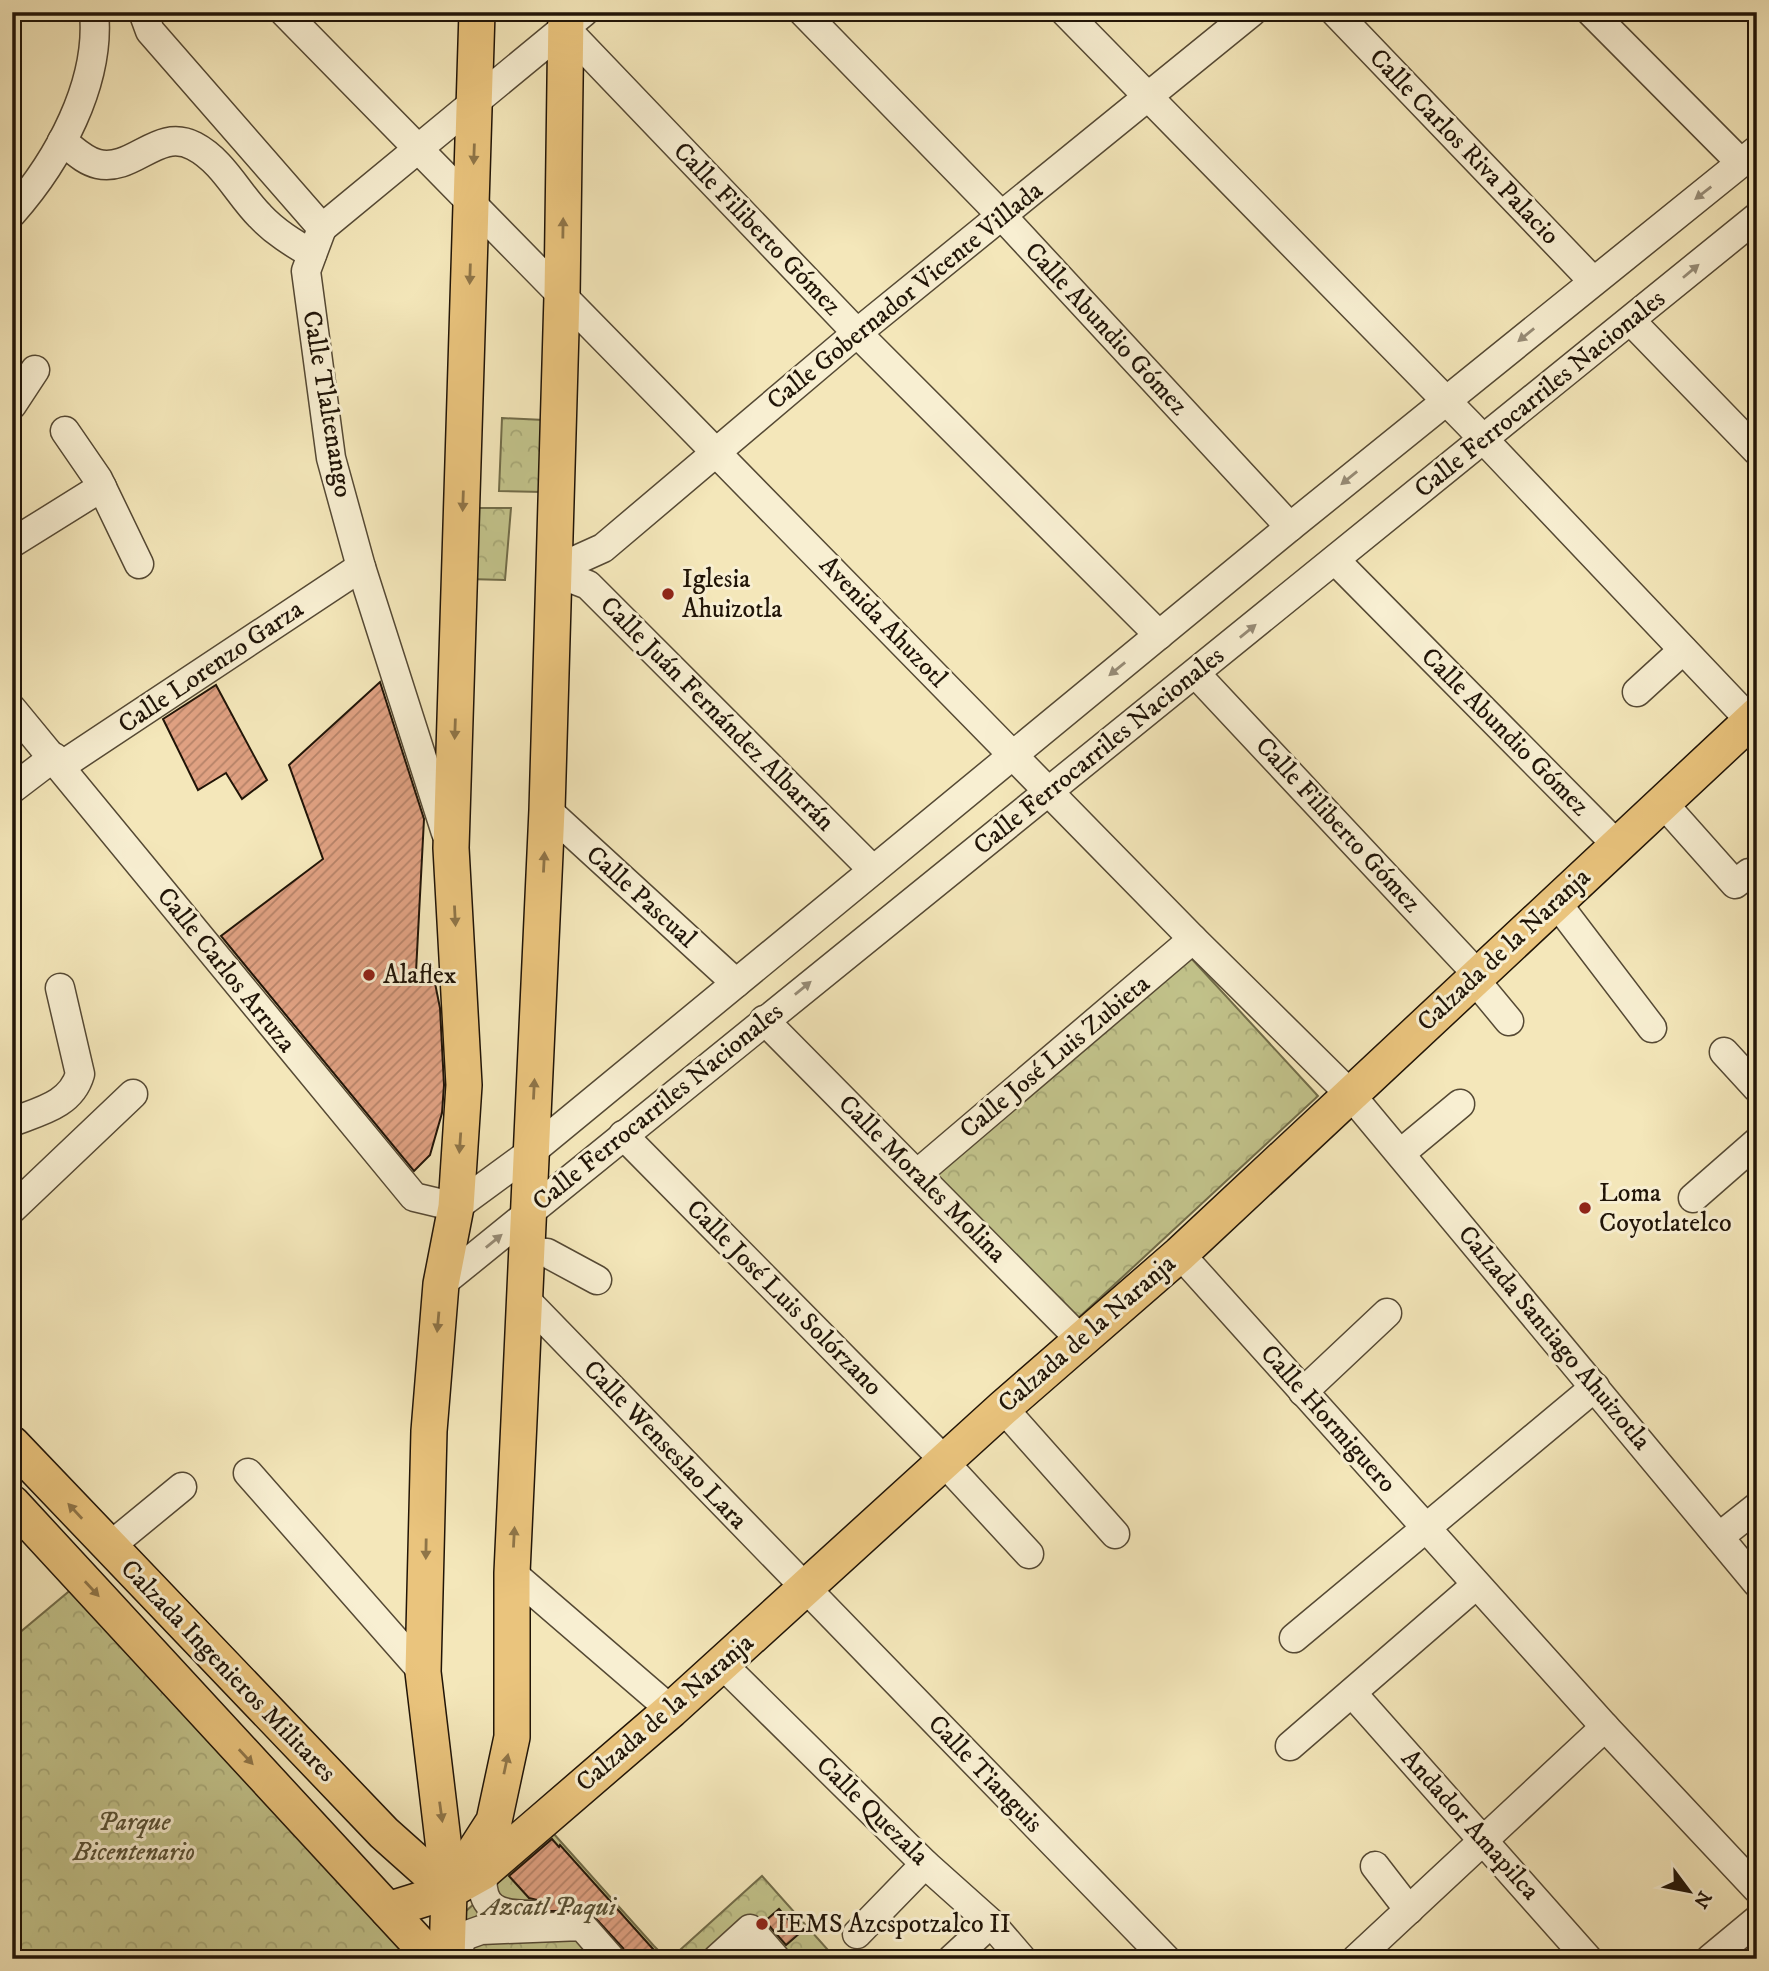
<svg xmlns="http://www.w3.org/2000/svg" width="1769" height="1971" viewBox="0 0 1769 1971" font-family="'IM FELL DW Pica',serif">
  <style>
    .park { fill: url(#park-crowns); stroke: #716c49; stroke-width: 2 }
    .building { fill: url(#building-hatch); stroke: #201407; stroke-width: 2 }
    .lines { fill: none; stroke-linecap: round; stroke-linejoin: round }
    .minor-casing { stroke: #554934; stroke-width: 31 }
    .major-casing { stroke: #201407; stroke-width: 38 }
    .minor { stroke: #f8efd2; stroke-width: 28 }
    .major { stroke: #eac47d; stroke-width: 35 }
    .oneway { fill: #8f7548 }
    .oneway2 { fill: #978c77 }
    .poi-dot { fill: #8f2418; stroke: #f8efd2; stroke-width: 2.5 }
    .labels { text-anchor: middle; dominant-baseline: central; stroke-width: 6; stroke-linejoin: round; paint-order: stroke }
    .street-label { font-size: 26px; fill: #201407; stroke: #f8efd2 }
    .poi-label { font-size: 26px; fill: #201407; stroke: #f8efd2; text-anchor: start }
    .park-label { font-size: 26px; font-style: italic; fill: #595135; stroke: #f8efd2 }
  </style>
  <defs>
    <pattern id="park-crowns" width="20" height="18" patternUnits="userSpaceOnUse" patternTransform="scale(1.75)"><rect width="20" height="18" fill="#c2c38b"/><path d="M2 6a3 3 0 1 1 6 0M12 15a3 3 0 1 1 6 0" fill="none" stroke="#a6a776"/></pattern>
    <pattern id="building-hatch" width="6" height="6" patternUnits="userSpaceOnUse" patternTransform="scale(1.75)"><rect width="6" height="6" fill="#e0a182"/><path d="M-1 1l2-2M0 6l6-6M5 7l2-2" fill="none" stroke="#b58268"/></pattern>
  </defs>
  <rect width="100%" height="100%" fill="#f4e7ba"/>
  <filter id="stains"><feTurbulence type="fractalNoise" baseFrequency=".00286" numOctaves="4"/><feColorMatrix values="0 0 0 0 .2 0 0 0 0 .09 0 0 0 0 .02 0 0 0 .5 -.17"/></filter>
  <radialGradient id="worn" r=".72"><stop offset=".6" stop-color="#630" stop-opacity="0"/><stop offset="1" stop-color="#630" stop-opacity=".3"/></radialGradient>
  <g class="park">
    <path d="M 502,418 L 544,420 L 542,492 L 499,491 Z"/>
    <path d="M 474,508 L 511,508 L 505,580 L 468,579 Z"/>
    <path d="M 1190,957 L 1318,1096 L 1075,1321 L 930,1175 Z"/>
    <path d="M 73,1588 L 413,1959 L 12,1959 L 12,1639 Z"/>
    <path d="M 553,1833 L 654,1946 L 667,1959 L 470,1959 L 465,1912 Z"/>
    <path d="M 762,1876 L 836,1959 L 670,1959 Z"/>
  </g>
  <g class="building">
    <path d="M 380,682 L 424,819 L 416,972 L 431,963 L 440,1008 L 444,1085 L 442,1113 L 430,1155 L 414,1171 L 221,936 L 323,859 L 289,765 Z"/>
    <path d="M 216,685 L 267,780 L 242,799 L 226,773 L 198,790 L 163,719 Z"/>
    <path d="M 552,1839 L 559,1847 L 560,1845 L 662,1959 L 627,1959 L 623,1948 L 589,1911 L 548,1911 L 541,1901 L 529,1898 L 509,1876 Z"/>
    <path d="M 779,1909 L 800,1933 L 786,1945 L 765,1921 Z"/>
  </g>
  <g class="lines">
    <g class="minor-casing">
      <g id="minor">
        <path d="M 143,12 L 150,31 L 322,228"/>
        <path d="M 284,12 L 1193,939 L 1350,1094 L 1757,1583"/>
        <path d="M 803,12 L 1003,217 L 1290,527"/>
        <path d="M 1065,12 L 1468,423 L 1750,720"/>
        <path d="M 1335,12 L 1593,281"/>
        <path d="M 1591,12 L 1741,163"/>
        <path d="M 565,28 L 857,333 L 1159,635"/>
        <path d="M 62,141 C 73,149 84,161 98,164 C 134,172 158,127 194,146 C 223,161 238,194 260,216 C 275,232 293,243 312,254"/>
        <path d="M 12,213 C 58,161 101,83 94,12"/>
        <path d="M 322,228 L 306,271 L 331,458 L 361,567 L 446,833"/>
        <path d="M 322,228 L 584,12"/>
        <path d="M 1631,321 L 1757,451"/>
        <path d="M 12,405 L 35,370"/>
        <path d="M 65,431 L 98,479 L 139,564"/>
        <path d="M 12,543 L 102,487"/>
        <path d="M 1335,560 L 1616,844"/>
        <path d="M 552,571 L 603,548 L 857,333 L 1252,12"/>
        <path d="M 552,571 L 588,585 L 873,870"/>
        <path d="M 1196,674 L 1479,976"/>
        <path d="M 1637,692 L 1683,650"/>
        <path d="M 12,709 L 414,1197 L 456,1207 L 531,1152 L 1290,527 L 1757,150"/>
        <path d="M 61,766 L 361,567"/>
        <path d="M 12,789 L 54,757"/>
        <path d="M 1662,802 L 1735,884 L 1749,873 L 1757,881"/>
        <path d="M 547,810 L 736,983"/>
        <path d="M 1556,902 L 1652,1028"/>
        <path d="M 1475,980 L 1509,1021"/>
        <path d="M 764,1020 L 1080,1339"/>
        <path d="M 1724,1052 L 1757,1088"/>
        <path d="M 12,1122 C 40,1111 71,1105 80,1074 L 60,988"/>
        <path d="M 623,1135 L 945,1461"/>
        <path d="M 1401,1153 L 1460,1104"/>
        <path d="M 917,1174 L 1193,939"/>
        <path d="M 1693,1198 L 1757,1142"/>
        <path d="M 12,1209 L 133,1094"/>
        <path d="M 528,1252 L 547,1253 L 597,1280"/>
        <path d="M 1180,1254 L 1605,1727 L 1757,1889"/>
        <path d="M 441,1284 L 1757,217"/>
        <path d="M 526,1300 L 1166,1959"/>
        <path d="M 1303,1392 L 1387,1313"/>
        <path d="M 1003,1408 L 1115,1534"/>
        <path d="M 944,1462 L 1029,1554"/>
        <path d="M 248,1473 L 423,1672"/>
        <path d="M 1719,1537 L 1757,1507"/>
        <path d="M 109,1547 L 182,1487"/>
        <path d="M 512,1573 L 671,1710"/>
        <path d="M 1294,1638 L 1595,1387"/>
        <path d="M 722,1664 L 925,1864 L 991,1923 L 1022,1959"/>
        <path d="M 1352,1693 L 1588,1959"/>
        <path d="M 1290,1746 L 1476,1585"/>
        <path d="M 1375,1866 L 1409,1910"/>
        <path d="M 483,1872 C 479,1910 499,1915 532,1915"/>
        <path d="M 857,1934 L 925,1864"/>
        <path d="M 452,1959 L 464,1936 L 481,1930 L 582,1926 L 611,1959"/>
        <path d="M 717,1959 L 750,1929 L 776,1959"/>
        <path d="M 952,1959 L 991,1923"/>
        <path d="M 1356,1959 L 1605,1727"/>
        <path d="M 1710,1959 L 1757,1920"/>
      </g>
    </g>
    <g class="major-casing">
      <g id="major">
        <path d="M 12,1444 L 384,1833 L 449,1891"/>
        <path d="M 12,1503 L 433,1959"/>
        <path d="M 449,1891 L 494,1821 L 512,1737 L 512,1573 L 547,810 L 562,296 L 566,12"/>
        <path d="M 388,1910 L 449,1891 L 483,1872 L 671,1710 L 1003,1408 L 1180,1254 L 1757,715"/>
        <path d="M 447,1959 L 449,1891 L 423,1672 L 429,1431 L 441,1284 L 456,1207 L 464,1085 L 451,848 L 477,12"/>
      </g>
    </g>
    <use href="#minor" class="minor"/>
    <use href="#major" class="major"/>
  </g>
  <defs><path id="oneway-solid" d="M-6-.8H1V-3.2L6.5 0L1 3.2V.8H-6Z" transform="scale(1.75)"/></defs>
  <g class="oneway">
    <use href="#oneway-solid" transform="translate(474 154) rotate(92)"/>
    <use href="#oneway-solid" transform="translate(563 228) rotate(-89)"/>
    <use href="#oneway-solid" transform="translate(470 274) rotate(92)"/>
    <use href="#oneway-solid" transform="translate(463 501) rotate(92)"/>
    <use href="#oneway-solid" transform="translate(455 729) rotate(92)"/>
    <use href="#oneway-solid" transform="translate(544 862) rotate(-87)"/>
    <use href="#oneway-solid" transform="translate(455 916) rotate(87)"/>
    <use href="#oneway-solid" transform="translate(534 1089) rotate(-87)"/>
    <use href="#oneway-solid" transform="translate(460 1143) rotate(94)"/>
    <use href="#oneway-solid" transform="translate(438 1322) rotate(95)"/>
    <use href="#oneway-solid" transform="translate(75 1511) rotate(-133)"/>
    <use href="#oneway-solid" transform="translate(514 1537) rotate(-87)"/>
    <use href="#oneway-solid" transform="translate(426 1549) rotate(91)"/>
    <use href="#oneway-solid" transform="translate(92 1589) rotate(47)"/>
    <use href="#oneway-solid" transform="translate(246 1757) rotate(47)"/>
    <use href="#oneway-solid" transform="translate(506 1764) rotate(-78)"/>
    <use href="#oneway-solid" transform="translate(441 1812) rotate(82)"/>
  </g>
  <g class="oneway2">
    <use href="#oneway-solid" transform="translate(1703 193) rotate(142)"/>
    <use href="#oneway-solid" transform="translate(1691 271) rotate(-40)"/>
    <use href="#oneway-solid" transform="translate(1526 335) rotate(141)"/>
    <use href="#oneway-solid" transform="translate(1349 478) rotate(141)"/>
    <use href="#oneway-solid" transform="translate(1248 631) rotate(-39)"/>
    <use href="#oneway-solid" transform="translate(1117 669) rotate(141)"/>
    <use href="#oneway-solid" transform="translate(803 988) rotate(-39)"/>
    <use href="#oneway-solid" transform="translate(494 1241) rotate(-39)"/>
  </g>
  <g class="poi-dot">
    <circle cx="668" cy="594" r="7"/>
    <circle cx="369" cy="975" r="7"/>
    <circle cx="1585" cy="1208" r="7"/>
    <circle cx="762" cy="1924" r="7"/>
  </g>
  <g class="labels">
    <g class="street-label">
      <text transform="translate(1464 147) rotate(46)">Calle Carlos Riva Palacio</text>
      <text transform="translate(757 229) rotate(46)">Calle Filiberto Gómez</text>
      <text transform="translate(905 296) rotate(-39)">Calle Gobernador Vicente Villada</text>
      <text transform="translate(1106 329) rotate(47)">Calle Abundio Gómez</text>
      <text transform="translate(1540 394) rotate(-39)">Calle Ferrocarriles Nacionales</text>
      <text transform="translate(327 404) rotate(80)">Calle Tlaltenango</text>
      <text transform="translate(883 622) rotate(46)">Avenida Ahuzotl</text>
      <text transform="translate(211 667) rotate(-34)">Calle Lorenzo Garza</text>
      <text transform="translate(717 714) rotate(45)">Calle Juán Fernández Albarrán</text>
      <text transform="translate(1505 732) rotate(45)">Calle Abundio Gómez</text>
      <text transform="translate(1099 751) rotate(-39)">Calle Ferrocarriles Nacionales</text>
      <text transform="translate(1338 825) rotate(47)">Calle Filiberto Gómez</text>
      <text transform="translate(641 897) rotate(42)">Calle Pascual</text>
      <text transform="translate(1504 950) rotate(-43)">Calzada de la Naranja</text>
      <text transform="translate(226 970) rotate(51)">Calle Carlos Arruza</text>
      <text transform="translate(1055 1057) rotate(-40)">Calle José Luis Zubieta</text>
      <text transform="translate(658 1107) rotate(-39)">Calle Ferrocarriles Nacionales</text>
      <text transform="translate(922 1179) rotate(45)">Calle Morales Molina</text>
      <text transform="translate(784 1298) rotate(45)">Calle José Luis Solórzano</text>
      <text transform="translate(1087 1334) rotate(-41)">Calzada de la Naranja</text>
      <text transform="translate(1554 1338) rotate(50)">Calzada Santiago Ahuizotla</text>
      <text transform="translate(1328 1419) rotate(48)">Calle Hormiguero</text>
      <text transform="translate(665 1445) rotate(46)">Calle Wenseslao Lara</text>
      <text transform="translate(228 1671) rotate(46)">Calzada Ingenieros Militares</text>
      <text transform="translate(665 1713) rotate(-41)">Calzada de la Naranja</text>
      <text transform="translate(985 1774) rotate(46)">Calle Tianguis</text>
      <text transform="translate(872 1811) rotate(44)">Calle Quezala</text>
      <text transform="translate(1470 1825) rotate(48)">Andador Amapilca</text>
    </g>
    <g class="poi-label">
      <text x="682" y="579">Iglesia<tspan x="682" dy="30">Ahuizotla</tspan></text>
      <text x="383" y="975">Alaflex</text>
      <text x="1599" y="1193">Loma<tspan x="1599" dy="30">Coyotlatelco</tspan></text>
      <text x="776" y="1924">IEMS Azcspotzalco II</text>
    </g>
    <g class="park-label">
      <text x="134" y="1822">Parque<tspan x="134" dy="30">Bicentenario</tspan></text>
      <text x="549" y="1907">Azcatl Paqui</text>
    </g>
  </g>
  <rect width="1769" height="1971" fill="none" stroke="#f4e7ba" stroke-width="42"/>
  <rect x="14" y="14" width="1741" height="1943" fill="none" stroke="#201407" stroke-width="3.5"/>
  <rect x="21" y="21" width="1727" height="1929" fill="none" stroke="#201407" stroke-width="2"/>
  <g transform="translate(1689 1891) rotate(122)" stroke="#f8efd2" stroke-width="5" paint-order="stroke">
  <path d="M0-5L12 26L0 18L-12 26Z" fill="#201407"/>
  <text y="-10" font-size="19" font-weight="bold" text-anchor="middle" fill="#201407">N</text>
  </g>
  <rect width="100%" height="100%" filter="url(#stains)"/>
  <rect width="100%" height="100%" fill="url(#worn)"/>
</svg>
